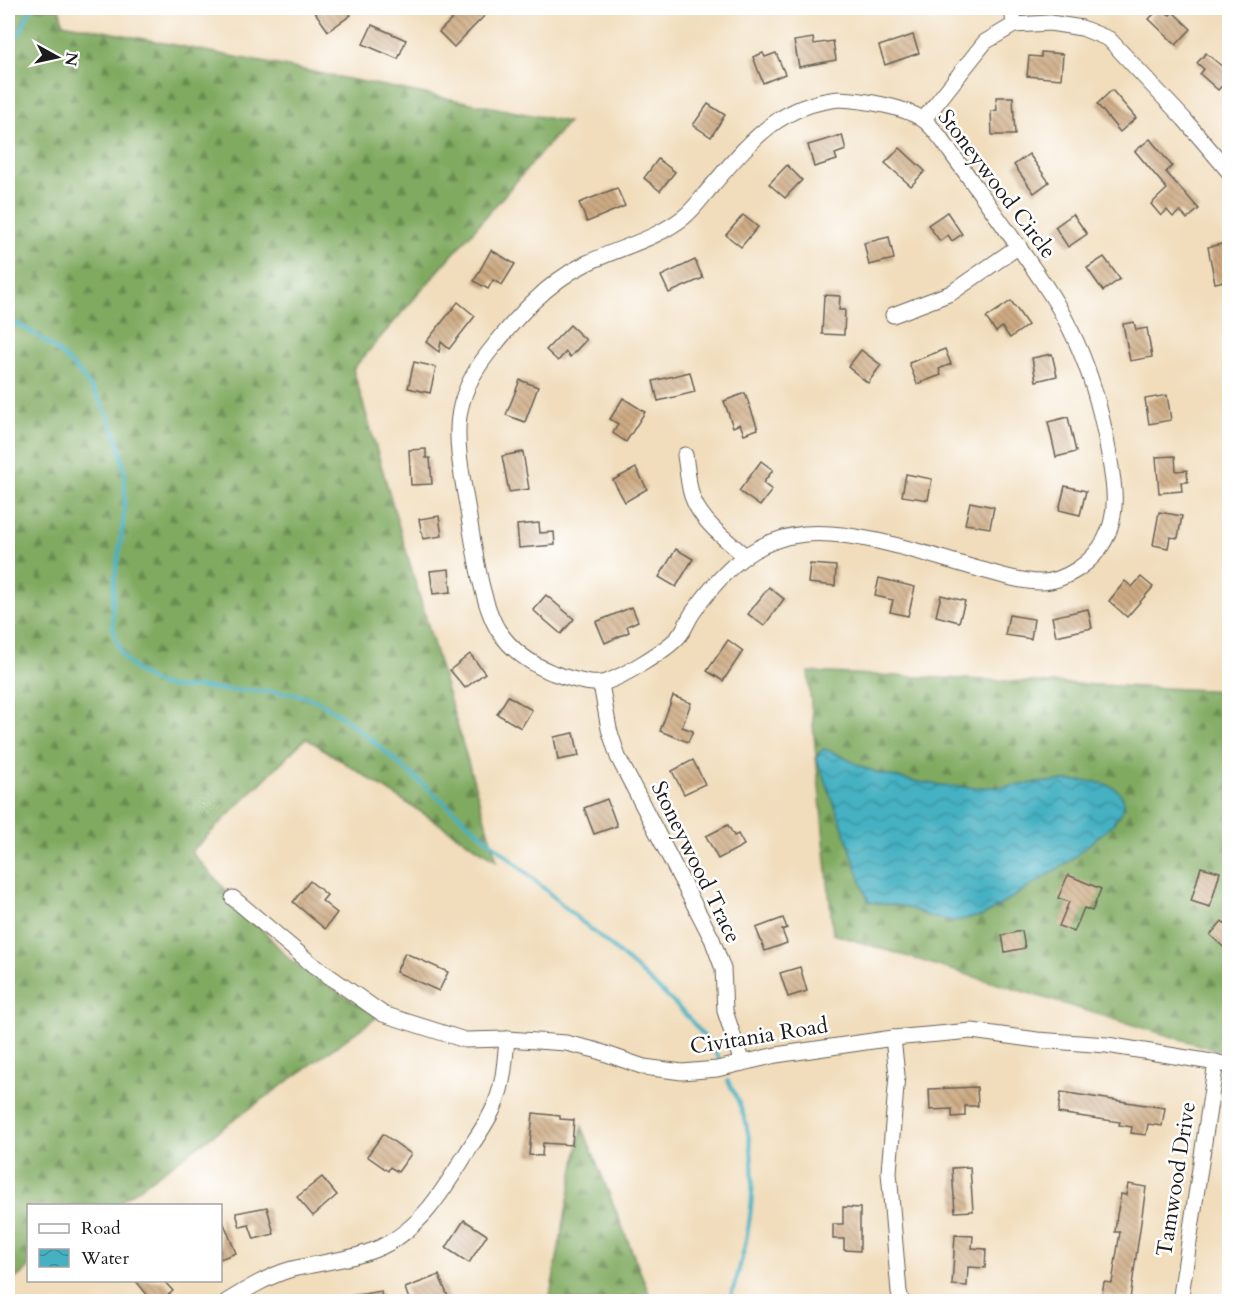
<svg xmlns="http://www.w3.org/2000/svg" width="1237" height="1309" viewBox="0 0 1237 1309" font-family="Cardo,serif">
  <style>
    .forest { fill: url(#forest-firs); stroke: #4e633e; stroke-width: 1.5 }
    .water { fill: url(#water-waves); stroke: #30666f; stroke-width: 1.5 }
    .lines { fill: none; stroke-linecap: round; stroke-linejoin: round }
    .stream { stroke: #45b1c2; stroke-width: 4 }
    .building { fill: url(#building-back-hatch) }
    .street-casing { stroke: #676054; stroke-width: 17 }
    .street { stroke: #fff; stroke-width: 15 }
    .labels { text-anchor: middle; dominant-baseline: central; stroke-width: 5; stroke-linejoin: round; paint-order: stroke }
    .street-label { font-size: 22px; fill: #1c1c1c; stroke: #fff }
  </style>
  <defs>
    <pattern id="forest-firs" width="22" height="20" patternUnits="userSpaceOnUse" patternTransform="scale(1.5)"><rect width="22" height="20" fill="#80aa61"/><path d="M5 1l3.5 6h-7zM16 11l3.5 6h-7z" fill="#688a4f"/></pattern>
    <pattern id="water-waves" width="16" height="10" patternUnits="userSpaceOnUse" patternTransform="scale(1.5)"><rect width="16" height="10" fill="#45b1c2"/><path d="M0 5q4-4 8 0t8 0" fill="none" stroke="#398f9d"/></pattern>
    <pattern id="building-back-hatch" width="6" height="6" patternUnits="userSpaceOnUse" patternTransform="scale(1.5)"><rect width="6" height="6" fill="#ceab83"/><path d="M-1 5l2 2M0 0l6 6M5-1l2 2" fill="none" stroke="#a68a6a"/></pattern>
  </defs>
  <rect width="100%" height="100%" fill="#fff"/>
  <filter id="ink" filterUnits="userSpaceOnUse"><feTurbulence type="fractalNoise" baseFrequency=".0167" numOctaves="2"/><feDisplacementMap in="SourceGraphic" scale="12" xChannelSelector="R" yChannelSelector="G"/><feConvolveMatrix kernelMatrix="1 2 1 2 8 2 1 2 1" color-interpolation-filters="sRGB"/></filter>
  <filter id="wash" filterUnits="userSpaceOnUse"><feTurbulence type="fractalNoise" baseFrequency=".008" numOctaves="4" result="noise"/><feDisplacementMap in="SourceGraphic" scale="24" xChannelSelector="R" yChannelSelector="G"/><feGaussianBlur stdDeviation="1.35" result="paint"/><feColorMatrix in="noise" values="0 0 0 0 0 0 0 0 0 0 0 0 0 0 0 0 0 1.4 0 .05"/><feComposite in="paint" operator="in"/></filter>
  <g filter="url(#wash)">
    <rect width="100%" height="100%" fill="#f1ddbc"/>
    <g class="forest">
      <path d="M 8,8 L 59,8 L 63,23 L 568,122 L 353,369 L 497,861 L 306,738 L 191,852 L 290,960 L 377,1017 L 116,1205 L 28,1206 L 28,1269 L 8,1284 Z"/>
      <path d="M 808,672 L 1229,691 L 1229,1054 L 833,934 Z"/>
      <path d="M 582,1126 L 652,1301 L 549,1301 Z"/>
    </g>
    <path class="water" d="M 823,749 C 838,752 850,762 865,768 C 902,782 955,789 995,787 C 1024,786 1094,772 1117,790 C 1122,794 1123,799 1125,806 L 1113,824 L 1067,863 L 983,916 L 953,921 L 930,917 L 917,911 L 901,906 L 869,902 L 864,891 L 845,833 L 816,757 Z"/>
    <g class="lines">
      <g class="stream">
        <path d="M 8,47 L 21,31 L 31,8"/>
        <path d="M 8,319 C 65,346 112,399 123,463 C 126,482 125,505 123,524 C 119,565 99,625 127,661 C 139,676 161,688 180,688 C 186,688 193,687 199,687 C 211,688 224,690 236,690 C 262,692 290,690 315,700 C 325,704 334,711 342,717 C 372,738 397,763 425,786 C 476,830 528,873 577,918 C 603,938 627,960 651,982 C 678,1006 700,1027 719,1058"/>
        <path d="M 728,1081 C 768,1148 753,1232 729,1302"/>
      </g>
    </g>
    <g id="blocks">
      <g class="building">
        <path d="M 312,8 L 346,8 L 351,15 L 328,31 Z"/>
        <path d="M 463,8 L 492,8 L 454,47 L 439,32 Z"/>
        <path d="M 1160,8 L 1170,15 L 1173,12 L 1191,29 L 1176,45 L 1149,19 Z"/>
        <path d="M 372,25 L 406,40 L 398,59 L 363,44 Z"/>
        <path d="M 913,35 L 919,53 L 885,65 L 879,46 Z"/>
        <path d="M 813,38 L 814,44 L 833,41 L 836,60 L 799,67 L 794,41 Z"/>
        <path d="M 1041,52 L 1063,54 L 1061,79 L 1027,76 L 1029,56 L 1041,57 Z"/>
        <path d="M 763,53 L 765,57 L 776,53 L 785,74 L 763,83 L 753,57 Z"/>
        <path d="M 1206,53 L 1230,73 L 1230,77 L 1218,90 L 1200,74 L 1204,69 L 1197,63 Z"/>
        <path d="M 1112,90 L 1136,118 L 1120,132 L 1097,104 Z"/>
        <path d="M 996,97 L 1013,97 L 1015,135 L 992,135 L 991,111 L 997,110 Z"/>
        <path d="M 708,104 L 725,115 L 711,137 L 693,125 Z"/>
        <path d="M 842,135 L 846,150 L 835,154 L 837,160 L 814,167 L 808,145 Z"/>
        <path d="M 1150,139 L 1172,166 L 1166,172 L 1199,209 L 1187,219 L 1180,211 L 1173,217 L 1167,210 L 1161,216 L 1151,204 L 1167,189 L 1135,151 Z"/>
        <path d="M 900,148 L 925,171 L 911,186 L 885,163 Z"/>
        <path d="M 1029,154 L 1049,182 L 1034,193 L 1014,165 Z"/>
        <path d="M 658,159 L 675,172 L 660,191 L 644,178 Z"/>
        <path d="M 787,165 L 802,180 L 785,198 L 769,184 Z"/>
        <path d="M 617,188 L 625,206 L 587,222 L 579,203 Z"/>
        <path d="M 947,212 L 962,234 L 952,241 L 948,235 L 940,241 L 928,225 Z"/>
        <path d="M 1073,214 L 1087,234 L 1068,247 L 1055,227 Z"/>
        <path d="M 743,215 L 758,227 L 741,247 L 726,235 Z"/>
        <path d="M 889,237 L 894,259 L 869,265 L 864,243 Z"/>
        <path d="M 1226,243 L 1230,257 L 1230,280 L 1215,283 L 1208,247 Z"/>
        <path d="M 491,250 L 515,264 L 502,285 L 493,280 L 488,289 L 474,281 Z"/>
        <path d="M 1104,257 L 1120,279 L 1103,291 L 1087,268 Z"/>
        <path d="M 695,260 L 703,278 L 669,293 L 661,276 Z"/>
        <path d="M 824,295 L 840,296 L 839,310 L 845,310 L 844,335 L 822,334 Z"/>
        <path d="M 1011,301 L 1028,325 L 1010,338 L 1002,327 L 996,332 L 986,318 Z"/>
        <path d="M 458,302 L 475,316 L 449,349 L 441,342 L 439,352 L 426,342 Z"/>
        <path d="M 1134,322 L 1136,330 L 1147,328 L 1152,357 L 1130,361 L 1123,324 Z"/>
        <path d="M 570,325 L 586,340 L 570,357 L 566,352 L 558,361 L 546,350 Z"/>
        <path d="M 945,349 L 951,364 L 939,369 L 941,375 L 917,384 L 909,363 Z"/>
        <path d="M 861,350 L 881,365 L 868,383 L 848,367 Z"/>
        <path d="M 1052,354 L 1057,376 L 1036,381 L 1032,358 Z"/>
        <path d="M 414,362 L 436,367 L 430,393 L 408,388 Z"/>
        <path d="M 690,372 L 695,392 L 658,401 L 653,381 Z"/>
        <path d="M 520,380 L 538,387 L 525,422 L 506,415 Z"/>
        <path d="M 745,393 L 758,429 L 744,434 L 740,424 L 733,427 L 724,401 Z"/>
        <path d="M 1167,395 L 1171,420 L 1149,424 L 1145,399 Z"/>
        <path d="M 623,398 L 645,412 L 626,442 L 613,433 L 618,424 L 610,419 Z"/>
        <path d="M 1068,417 L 1076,452 L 1056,457 L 1048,422 Z"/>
        <path d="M 426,449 L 426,458 L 430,458 L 432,484 L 411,485 L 409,450 Z"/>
        <path d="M 523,452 L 529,489 L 509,492 L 502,456 Z"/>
        <path d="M 1175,456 L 1176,471 L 1187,470 L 1188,482 L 1181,482 L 1182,491 L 1159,493 L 1156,457 Z"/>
        <path d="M 761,461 L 773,470 L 763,483 L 772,490 L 760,506 L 739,491 Z"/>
        <path d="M 636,468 L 647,489 L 625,502 L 613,480 Z"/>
        <path d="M 906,474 L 932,479 L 928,500 L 902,496 Z"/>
        <path d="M 1065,486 L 1086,491 L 1080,515 L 1059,510 Z"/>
        <path d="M 970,502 L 994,507 L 990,528 L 965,524 Z"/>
        <path d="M 1159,512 L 1182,516 L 1178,538 L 1170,537 L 1168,548 L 1153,545 Z"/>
        <path d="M 439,516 L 442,536 L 423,539 L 419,519 Z"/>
        <path d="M 539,523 L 540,533 L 554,532 L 555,545 L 519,548 L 517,525 Z"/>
        <path d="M 676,549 L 693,559 L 676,587 L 659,577 Z"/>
        <path d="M 810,564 L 836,566 L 835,586 L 808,583 Z"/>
        <path d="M 449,569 L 451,592 L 433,594 L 430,571 Z"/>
        <path d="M 1141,577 L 1153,587 L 1127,617 L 1109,601 L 1125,581 L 1132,587 Z"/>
        <path d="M 879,578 L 915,587 L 908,616 L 890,612 L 893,600 L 875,596 Z"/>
        <path d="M 769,587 L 784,599 L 764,626 L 748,614 Z"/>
        <path d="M 546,595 L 574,619 L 561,634 L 533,610 Z"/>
        <path d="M 941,595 L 965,601 L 959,622 L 936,616 Z"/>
        <path d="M 632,607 L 638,621 L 627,626 L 629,632 L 605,643 L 596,622 Z"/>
        <path d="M 1088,609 L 1092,628 L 1056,636 L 1052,617 Z"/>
        <path d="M 1009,615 L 1034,619 L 1031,639 L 1005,635 Z"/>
        <path d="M 728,640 L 743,651 L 723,681 L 707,671 Z"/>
        <path d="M 470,654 L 485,673 L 465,688 L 450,670 Z"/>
        <path d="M 508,696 L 532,710 L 521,728 L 497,714 Z"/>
        <path d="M 673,696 L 691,703 L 682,727 L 693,731 L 688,742 L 660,731 Z"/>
        <path d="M 574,733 L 579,756 L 558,760 L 554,737 Z"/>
        <path d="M 693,760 L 705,784 L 684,794 L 672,771 Z"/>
        <path d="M 607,799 L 617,826 L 594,834 L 584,808 Z"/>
        <path d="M 728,825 L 734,836 L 738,834 L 744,845 L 718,859 L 706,836 Z"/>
        <path d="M 1201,867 L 1220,872 L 1210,907 L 1191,901 Z"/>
        <path d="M 1068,875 L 1101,889 L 1092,911 L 1084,908 L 1074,932 L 1059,926 L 1069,902 L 1058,898 Z"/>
        <path d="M 310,881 L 327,895 L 322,901 L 337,913 L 325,929 L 293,902 Z"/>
        <path d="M 783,918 L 787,928 L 782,930 L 787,943 L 765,951 L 756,928 Z"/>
        <path d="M 1222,921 L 1230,928 L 1230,953 L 1210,935 Z"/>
        <path d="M 1022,931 L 1025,948 L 1005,952 L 1002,935 Z"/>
        <path d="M 405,953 L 448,972 L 439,991 L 396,972 Z"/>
        <path d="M 800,967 L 807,991 L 788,997 L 780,973 Z"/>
        <path d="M 977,1087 L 978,1106 L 965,1106 L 965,1116 L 952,1117 L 952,1109 L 930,1110 L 929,1089 Z"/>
        <path d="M 1061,1092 L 1165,1108 L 1162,1126 L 1148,1124 L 1146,1135 L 1131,1133 L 1132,1127 L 1119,1125 L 1120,1122 L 1058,1113 Z"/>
        <path d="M 533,1113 L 560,1116 L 560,1119 L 574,1120 L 572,1145 L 543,1143 L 542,1156 L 529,1155 Z"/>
        <path d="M 383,1134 L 411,1154 L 398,1172 L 390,1167 L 388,1171 L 367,1156 Z"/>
        <path d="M 970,1167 L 973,1211 L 955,1212 L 952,1168 Z"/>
        <path d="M 322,1177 L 337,1195 L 313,1216 L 297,1197 Z"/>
        <path d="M 1128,1184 L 1146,1187 L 1130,1299 L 1102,1295 L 1104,1282 L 1112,1283 L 1120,1232 L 1115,1232 L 1117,1215 L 1121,1194 L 1126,1195 Z"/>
        <path d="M 267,1207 L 274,1234 L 254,1239 L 249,1225 L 240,1227 L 236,1213 Z"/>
        <path d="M 843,1207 L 860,1208 L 860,1251 L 844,1250 L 844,1239 L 833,1239 L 833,1224 L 843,1224 Z"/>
        <path d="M 220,1214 L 236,1253 L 220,1259 Z"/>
        <path d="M 464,1220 L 487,1235 L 469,1263 L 446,1248 Z"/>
        <path d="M 955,1235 L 973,1236 L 972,1248 L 986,1249 L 985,1268 L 968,1267 L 967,1286 L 952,1285 Z"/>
        <path d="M 439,1275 L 449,1299 L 443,1302 L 410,1302 L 405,1288 Z"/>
        <path d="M 136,1281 L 164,1281 L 173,1291 L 160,1302 L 153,1302 Z"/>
        <path d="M 381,1291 L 382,1302 L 352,1302 L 351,1296 Z"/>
      </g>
    </g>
  </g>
  <g filter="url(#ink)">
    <use href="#blocks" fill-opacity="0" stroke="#676054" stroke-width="1.5"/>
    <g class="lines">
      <g class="street-casing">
        <g id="street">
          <path d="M 1012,8 L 1014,25"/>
          <path d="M 839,99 C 862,100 909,107 926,122 C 940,134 951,154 963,169 C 990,207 1018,245 1044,284 C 1086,346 1103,408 1113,481 C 1118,517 1109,548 1078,569 C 1067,576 1054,582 1041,582 C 1021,582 1001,575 982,570 C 931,556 856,529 805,534 C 753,539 723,571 694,611 C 688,619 685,630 678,637 C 668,649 617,681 601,683 C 590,685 564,677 553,673 C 531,664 511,650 498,630 C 479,599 472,531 465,494 C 455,435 450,401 489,352 C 515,319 546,283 585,264 C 618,248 655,240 684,217 C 695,208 702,197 711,187 C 749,143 778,105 839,99 Z"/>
          <path d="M 924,119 L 985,42 L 1014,25 L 1050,23 L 1082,28 L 1109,39 L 1184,119 L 1230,173"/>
          <path d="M 893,315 L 951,293 L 1019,246"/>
          <path d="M 685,455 C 687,468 688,481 691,493 C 698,519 725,539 744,555"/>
          <path d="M 601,684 L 609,729 L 618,757 L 712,939 L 723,969 L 725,1011 L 742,1063"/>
          <path d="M 233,898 L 313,965 L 383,1014 L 465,1040 L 507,1039 L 566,1043 L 595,1050 L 644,1067 L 682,1072 L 717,1069 L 776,1055 L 893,1038 L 972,1031 L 1037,1040 L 1107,1045 L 1230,1065"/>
          <path d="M 893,1038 L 897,1075 L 889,1172 L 899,1292 L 902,1302"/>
          <path d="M 226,1302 C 247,1289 268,1276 292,1269 C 321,1262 353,1260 381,1247 C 424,1227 447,1184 471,1146 C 480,1132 491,1117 496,1102 C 504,1082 505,1060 507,1039"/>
          <path d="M 1180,1302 L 1216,1062"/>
        </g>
      </g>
      <use href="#street" class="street"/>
    </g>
  </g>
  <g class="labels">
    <g class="street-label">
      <text transform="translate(997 184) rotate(53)">Stoneywood Circle</text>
      <text transform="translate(696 862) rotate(64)">Stoneywood Trace</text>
      <text transform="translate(759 1036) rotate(-9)">Civitania Road</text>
      <text transform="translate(1176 1179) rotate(-81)">Tamwood Drive</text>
    </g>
  </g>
  <rect width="1237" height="1309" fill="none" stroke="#fff" stroke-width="30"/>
  <rect x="27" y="1204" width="195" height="78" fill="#ffffff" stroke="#a4a4a4" stroke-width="1.5"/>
  <rect x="39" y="1224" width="30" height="9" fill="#ffffff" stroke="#a4a4a4" stroke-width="1.5"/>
  <text x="81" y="1234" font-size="18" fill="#1c1c1c">Road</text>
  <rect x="39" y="1249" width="30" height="18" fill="url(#water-waves)" stroke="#a4a4a4" stroke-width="1.5"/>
  <text x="81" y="1264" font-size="18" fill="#1c1c1c">Water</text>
  <g transform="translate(57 57) rotate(98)" stroke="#ffffff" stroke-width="4.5" paint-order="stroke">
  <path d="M0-4.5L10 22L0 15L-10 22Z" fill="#1c1c1c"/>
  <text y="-9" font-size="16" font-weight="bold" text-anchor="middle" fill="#1c1c1c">N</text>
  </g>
</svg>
